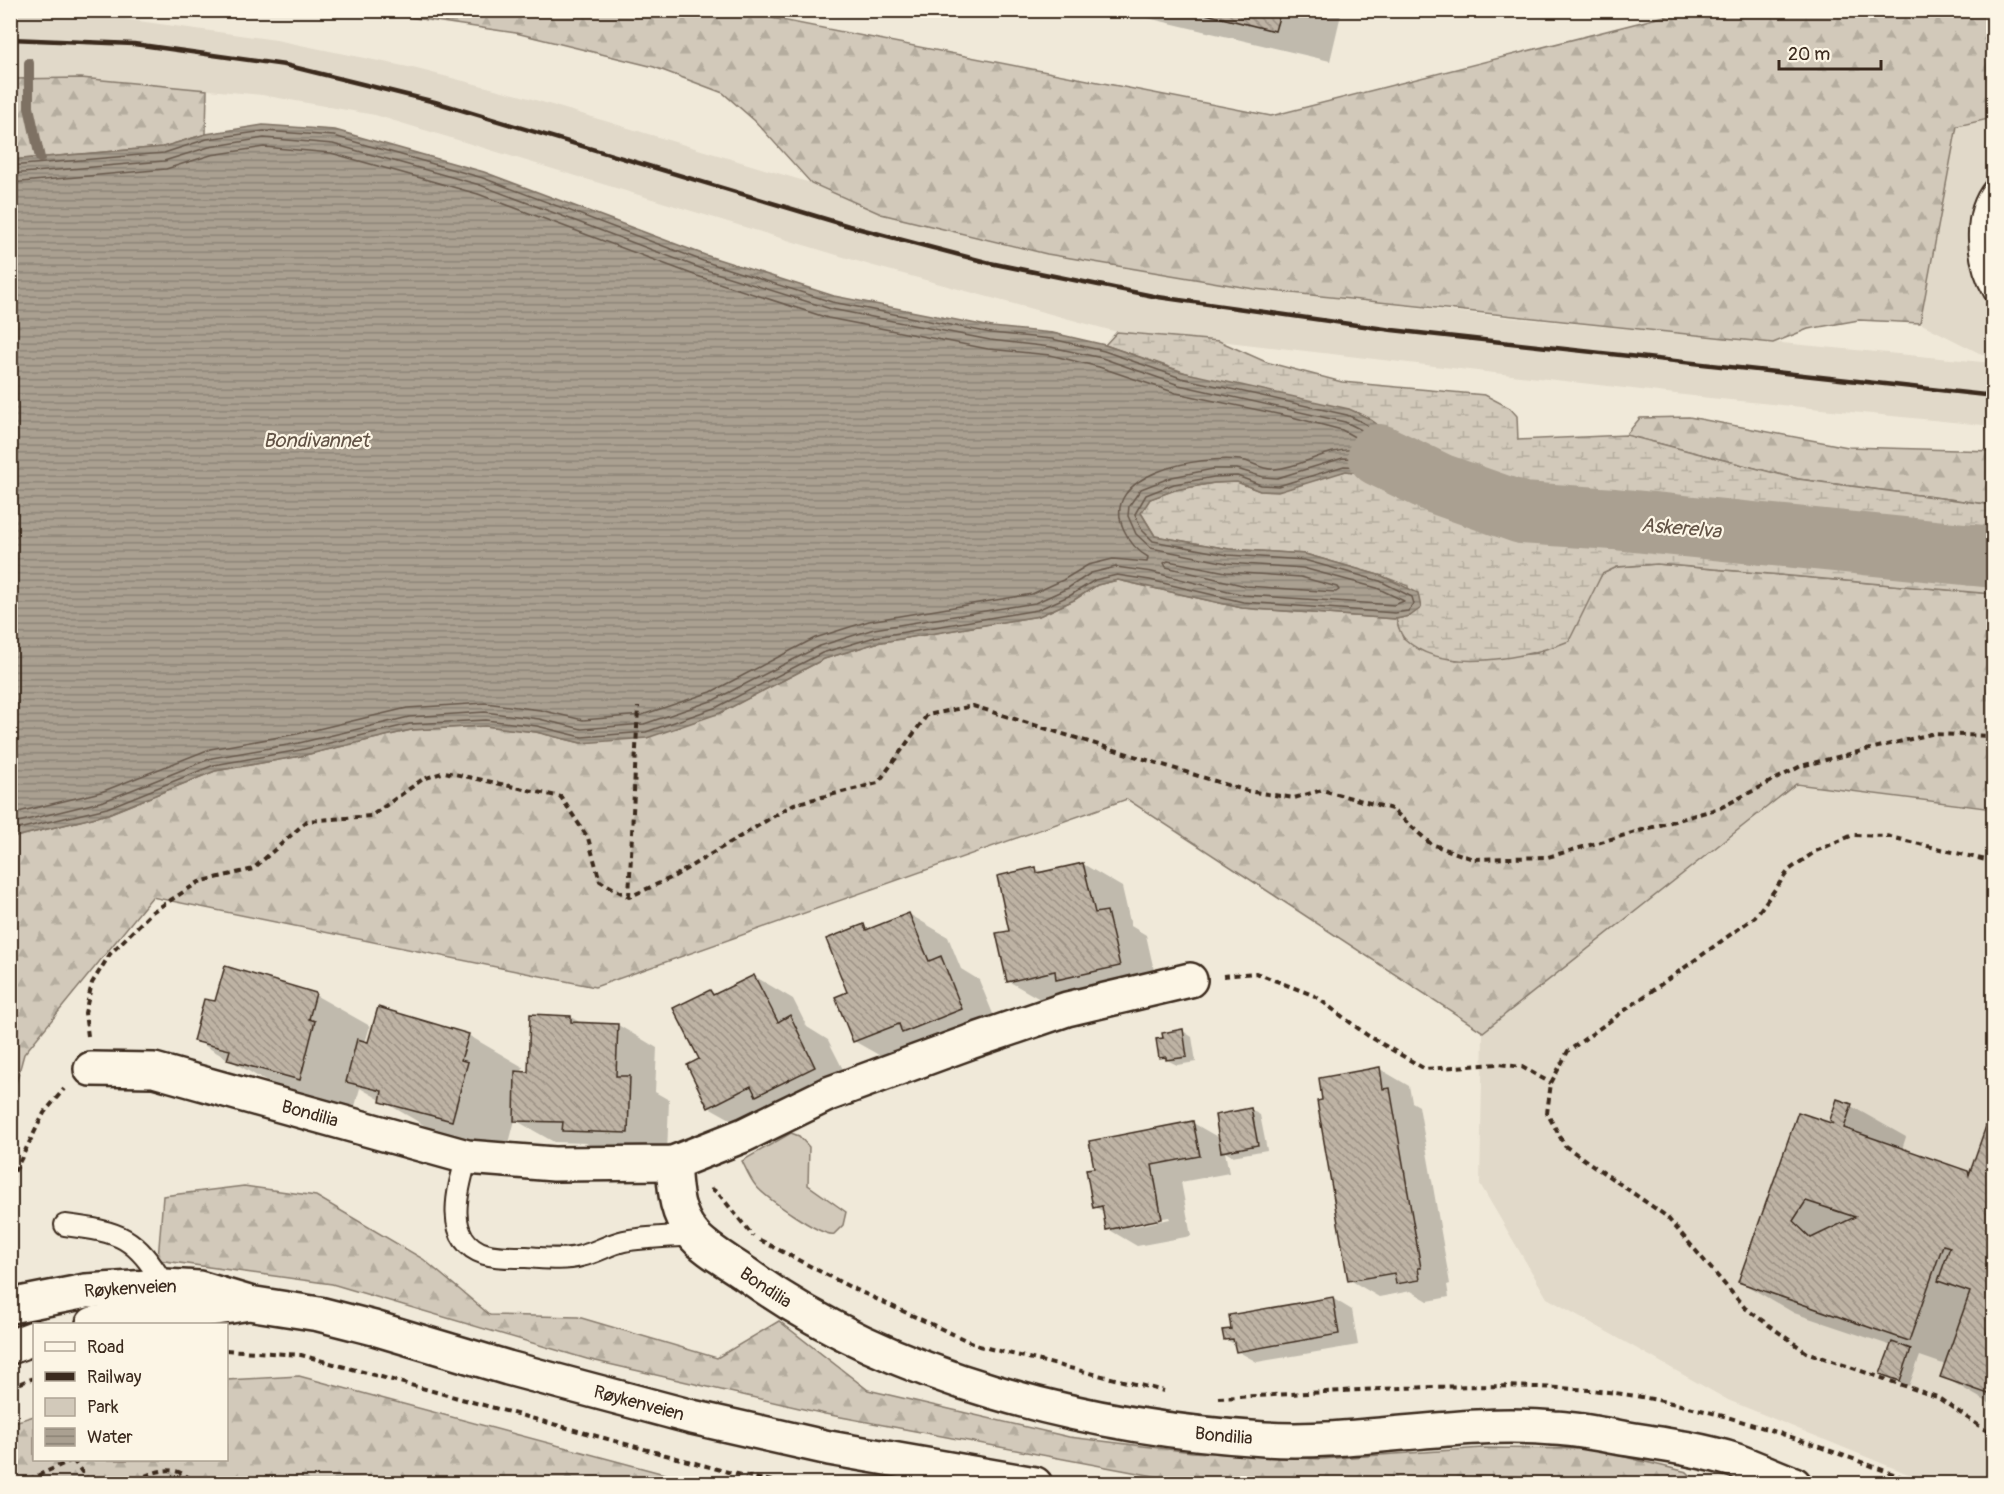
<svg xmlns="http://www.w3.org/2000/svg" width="2004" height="1494" viewBox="0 0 2004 1494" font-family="Pangolin,sans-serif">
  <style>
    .built { fill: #e1d9c9 }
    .forest { fill: url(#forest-firs); stroke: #867a6c; stroke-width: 1.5 }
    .wetland { fill: url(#wetland-marsh); stroke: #867a6c; stroke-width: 1.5 }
    .park { fill: #d2c9ba; stroke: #867a6c; stroke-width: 1.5 }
    .water { fill: url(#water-rules); stroke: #7e7163; stroke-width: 1.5 }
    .shadow { fill: #0003; fill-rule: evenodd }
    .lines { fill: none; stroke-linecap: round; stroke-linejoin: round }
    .shore { stroke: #67594c; stroke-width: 1.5 }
    .stream { stroke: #7e7163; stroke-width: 10 }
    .river { stroke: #aaa091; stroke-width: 62 }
    .building { fill: url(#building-back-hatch); stroke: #3b2a1e; stroke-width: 1.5; fill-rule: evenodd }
    .lane-casing { stroke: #3b2a1e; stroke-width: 24 }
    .street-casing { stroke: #3b2a1e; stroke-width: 38 }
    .primary-casing { stroke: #3b2a1e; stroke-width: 38 }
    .path { stroke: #3b2a1e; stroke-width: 4; stroke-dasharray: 6 4.5; stroke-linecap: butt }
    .lane { stroke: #fcf5e5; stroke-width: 20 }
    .street { stroke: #fcf5e5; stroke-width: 33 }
    .primary { stroke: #fcf5e5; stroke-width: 33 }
    .rail { stroke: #3b2a1e; stroke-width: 4.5 }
    .labels { text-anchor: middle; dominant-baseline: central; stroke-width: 4.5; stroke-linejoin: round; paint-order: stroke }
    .street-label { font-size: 18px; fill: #3b2a1e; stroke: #fcf5e5 }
    .water-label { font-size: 20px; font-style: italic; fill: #625346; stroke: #fcf5e5 }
  </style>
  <defs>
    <pattern id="forest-firs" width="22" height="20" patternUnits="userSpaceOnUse" patternTransform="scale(1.5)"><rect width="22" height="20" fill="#d2c9ba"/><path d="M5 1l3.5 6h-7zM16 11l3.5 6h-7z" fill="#b5ad9f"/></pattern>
    <pattern id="wetland-marsh" width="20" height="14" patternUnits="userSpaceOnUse" patternTransform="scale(1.5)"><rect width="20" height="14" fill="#d2c9ba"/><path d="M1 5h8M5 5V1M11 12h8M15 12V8" fill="none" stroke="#b5ad9f"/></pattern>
    <pattern id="water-rules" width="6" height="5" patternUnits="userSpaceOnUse" patternTransform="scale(1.5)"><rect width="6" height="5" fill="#aaa091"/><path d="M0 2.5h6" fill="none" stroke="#8c8376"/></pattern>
    <pattern id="building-back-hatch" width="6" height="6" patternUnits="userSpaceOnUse" patternTransform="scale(1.5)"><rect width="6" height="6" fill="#beb3a4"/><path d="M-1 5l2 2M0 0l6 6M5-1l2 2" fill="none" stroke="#9c9285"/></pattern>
  </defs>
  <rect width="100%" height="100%" fill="#f0e9d9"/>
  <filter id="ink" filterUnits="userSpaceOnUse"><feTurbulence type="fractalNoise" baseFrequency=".0167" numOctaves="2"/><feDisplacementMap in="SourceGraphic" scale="12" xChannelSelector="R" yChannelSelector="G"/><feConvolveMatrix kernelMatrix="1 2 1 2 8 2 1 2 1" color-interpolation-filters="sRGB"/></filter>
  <g filter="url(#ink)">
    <g class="built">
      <path d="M 10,11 L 66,11 L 276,40 L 413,68 L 522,96 L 811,183 L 881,214 L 1047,254 L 1254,289 L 1494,316 L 1993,363 L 1993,426 L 1710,398 L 1219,341 L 1117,332 L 870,265 L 375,115 L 262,95 L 81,78 L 11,79 Z"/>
      <path d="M 1993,118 L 1993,360 L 1920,323 L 1957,126 Z"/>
      <path d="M 1796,783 L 1993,809 L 1993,1483 L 1930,1483 L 1728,1400 L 1547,1298 L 1480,1184 L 1483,1032 Z"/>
    </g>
    <g class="forest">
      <path d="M 367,11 L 736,11 L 1271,116 L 1685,11 L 1993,11 L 1993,118 L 1957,126 L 1920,323 L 1859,320 L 1808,329 L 1773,343 L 1254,289 L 1047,254 L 881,214 L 811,183 L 755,121 L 723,93 L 654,67 L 516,33 Z"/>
      <path d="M 81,78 L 207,90 L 206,134 L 163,147 L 11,160 L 11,79 Z"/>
      <path d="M 1689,417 L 1848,447 L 1993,451 L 1993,505 L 1798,479 L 1626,435 L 1640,418 Z"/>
      <path d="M 1657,564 L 1993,594 L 1993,809 L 1796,784 L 1483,1032 L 1127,799 L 595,987 L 152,897 L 24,1054 L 11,1101 L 11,838 L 108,814 L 215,771 L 301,756 L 411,730 L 485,726 L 536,732 L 581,743 L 720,713 L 824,659 L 876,643 L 1039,616 L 1074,600 L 1097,585 L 1118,580 L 1242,608 L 1396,619 L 1403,638 L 1456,660 L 1541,653 L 1592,591 L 1602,574 L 1617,567 Z"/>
      <path d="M 244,1186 L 316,1196 L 423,1259 L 490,1315 L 578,1317 L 717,1358 L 779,1321 L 868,1390 L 1069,1437 L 1192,1452 L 1322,1459 L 1483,1448 L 1592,1449 L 1687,1472 L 1698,1483 L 1191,1483 L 825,1414 L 587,1359 L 332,1284 L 158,1260 L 163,1196 Z"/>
      <path d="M 299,1376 L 698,1483 L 11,1483 L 11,1423 L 34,1416 L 34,1460 L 226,1460 L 227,1380 Z"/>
    </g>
    <path class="wetland" d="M 1117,332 L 1219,341 L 1266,362 L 1342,382 L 1485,395 L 1510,408 L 1517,416 L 1518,440 L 1626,435 L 1798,479 L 1993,505 L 1993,594 L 1657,564 L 1617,567 L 1602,574 L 1569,641 C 1527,658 1443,675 1406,640 C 1400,635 1398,626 1396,619 L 1410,616 L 1408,586 L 1382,576 L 1305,554 L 1229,549 L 1155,536 L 1141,513 L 1150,499 L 1175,490 L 1214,483 L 1237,482 L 1260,491 L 1346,471 L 1371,474 L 1384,441 L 1105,345 Z"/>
    <path class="park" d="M 791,1133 L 799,1136 L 809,1147 L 808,1185 L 846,1212 L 843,1225 L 834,1234 C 821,1237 765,1197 756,1186 C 750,1179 746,1169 742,1161 Z"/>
    <path class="water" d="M 263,125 L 335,130 L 484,172 L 705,255 L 834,296 L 992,327 L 1053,333 L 1105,345 L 1182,372 L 1349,409 C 1393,428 1387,433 1371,474 L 1346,471 L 1278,492 L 1260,491 L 1237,482 L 1214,483 L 1175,490 L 1150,499 L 1141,513 L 1155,536 L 1229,549 L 1305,554 L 1382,576 L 1418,593 L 1421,608 L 1410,616 L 1396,619 L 1242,608 L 1118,580 L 1097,585 L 1074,600 L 1039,616 L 876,643 L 824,659 L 720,713 L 647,738 L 581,743 L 536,732 L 485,726 L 411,730 L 301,756 L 215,771 L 108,814 L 11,838 L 11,160 L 163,147 L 206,134 Z"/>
    <g class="shadow">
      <path d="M 1114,10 L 1342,10 L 1330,61 Z"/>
      <path d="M 1083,864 L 1122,887 L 1131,926 L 1146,935 L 1158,988 L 1047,1003 L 1008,981 L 1011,932 L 1036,869 L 1044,873 Z"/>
      <path d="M 909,914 L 948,937 L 961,969 L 979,980 L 1000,1031 L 893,1063 L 854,1041 L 849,993 L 864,926 L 871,930 Z"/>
      <path d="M 754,976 L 793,999 L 807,1027 L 828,1040 L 853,1089 L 748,1129 L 709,1107 L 701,1060 L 710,991 L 716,995 Z"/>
      <path d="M 315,995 L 370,1026 L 365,1043 L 468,1035 L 523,1067 L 522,1073 L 530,1073 L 571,1017 L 582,1024 L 618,1025 L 657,1048 L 655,1092 L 669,1100 L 667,1155 L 603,1153 L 586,1143 L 554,1142 L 515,1120 L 507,1151 L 436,1132 L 360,1088 L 354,1110 L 283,1091 L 195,1040 L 216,1003 Z"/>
      <path d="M 1183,1031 L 1192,1037 L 1196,1062 L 1177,1065 L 1161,1057 L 1164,1039 Z"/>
      <path d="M 1380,1069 L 1409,1086 L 1412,1102 L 1419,1106 L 1450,1284 L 1447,1285 L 1449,1297 L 1428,1301 L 1411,1291 L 1379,1297 L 1350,1280 Z"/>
      <path d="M 1851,1106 L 1906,1137 L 1902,1149 L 1971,1174 L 1994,1108 L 1994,1406 L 1942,1376 L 1946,1365 L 1920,1356 L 1909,1386 L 1892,1379 L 1882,1374 L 1892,1346 L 1794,1313 L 1739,1281 L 1840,1128 Z"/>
      <path d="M 1251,1110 L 1260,1115 L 1267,1150 L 1232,1156 L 1225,1152 L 1229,1173 L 1181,1182 L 1191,1236 L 1137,1246 L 1108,1229 L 1104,1212 L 1095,1207 L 1096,1169 L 1193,1123 L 1221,1139 ZM 1169,1217 L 1170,1219 L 1131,1227 L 1131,1224 Z"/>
      <path d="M 1332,1298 L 1352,1310 L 1358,1345 L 1257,1362 L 1237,1351 L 1236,1345 L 1225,1339 L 1233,1330 Z"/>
    </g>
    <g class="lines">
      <g class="shore">
        <path d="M 10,166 L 164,153 L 207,139 L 264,131 L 334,136 L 483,178 L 703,261 L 832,302 L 991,333 L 1052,339 L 1104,351 L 1181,378 L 1347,415 C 1377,428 1386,435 1367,467 L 1344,466 L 1278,486 L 1261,485 L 1237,476 L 1214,477 L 1174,484 L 1146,495 L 1135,514 L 1142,530 L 1153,541 L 1228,555 L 1304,560 L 1380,581 L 1412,597 L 1414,604 L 1408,611 L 1395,613 L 1243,602 L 1150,580 L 1117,575 L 1095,580 L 1071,595 L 1037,610 L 875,637 L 822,653 L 717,707 L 646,732 L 582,737 L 537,726 L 486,720 L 410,724 L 300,750 L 214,765 L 107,808 L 10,831"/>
        <path d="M 10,174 L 164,161 L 209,147 L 264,138 L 333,144 L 480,185 L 700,268 L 831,309 L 990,340 L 1051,347 L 1102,358 L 1179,385 L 1345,422 C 1367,432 1376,435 1362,459 L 1343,458 L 1277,478 L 1263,477 L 1237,469 L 1213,469 L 1172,477 L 1141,489 L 1129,506 L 1128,516 L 1136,534 L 1151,548 L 1227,563 L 1303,568 L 1377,588 L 1404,601 L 1394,605 L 1244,595 L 1152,572 L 1116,567 L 1091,573 L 1068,588 L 1035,603 L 874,629 L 820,646 L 714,700 L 644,724 L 582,729 L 539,719 L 485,712 L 409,717 L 299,743 L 212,758 L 104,801 L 10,824"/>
        <path d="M 10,183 L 166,169 L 211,155 L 264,147 L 331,153 L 478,194 L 697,276 L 828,318 L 988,349 L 1050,355 L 1099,367 L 1176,393 L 1292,417 L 1342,430 L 1360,440 L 1355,450 C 1326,448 1303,467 1275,469 C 1262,471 1252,461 1240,460 C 1202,455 1097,473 1124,530 C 1129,541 1137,551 1148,557 L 1147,562 L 1113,559 L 1088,565 L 1063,580 L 1032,594 L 869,621 L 815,638 L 711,692 L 642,715 L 583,720 L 540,710 L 485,703 L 407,708 L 297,734 L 210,749 L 101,792 L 10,814"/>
        <path d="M 1168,561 L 1226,572 L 1301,577 L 1337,587 L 1339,590 L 1336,592 L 1246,586 L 1166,567 L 1164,563 Z"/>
      </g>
      <path class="stream" d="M 29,63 L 29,107 L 40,158"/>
      <path class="river" d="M 1379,455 L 1439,484 L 1522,513 L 1614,519 L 1994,557"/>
    </g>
    <g class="building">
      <path d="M 1189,10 L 1281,10 L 1275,31 Z"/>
      <path d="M 1083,863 L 1095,913 L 1107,911 L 1120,966 L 1056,980 L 1055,971 L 1007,982 L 996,933 L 1009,931 L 997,876 L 1036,867 L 1037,873 Z"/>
      <path d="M 909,913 L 929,961 L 941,956 L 962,1009 L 902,1033 L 899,1024 L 853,1042 L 835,997 L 847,992 L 826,939 L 864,924 L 866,930 Z"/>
      <path d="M 225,966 L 316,993 L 309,1019 L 315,1021 L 300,1080 L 227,1060 L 230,1050 L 193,1041 L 204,999 L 215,1001 Z"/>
      <path d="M 754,975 L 778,1022 L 790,1015 L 815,1067 L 756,1096 L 751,1086 L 708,1108 L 687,1065 L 699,1059 L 673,1008 L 710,990 L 713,995 Z"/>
      <path d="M 378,1007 L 469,1034 L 461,1060 L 468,1062 L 452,1121 L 380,1102 L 382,1091 L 346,1082 L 357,1039 L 368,1042 Z"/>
      <path d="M 530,1014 L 571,1016 L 571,1022 L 618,1024 L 616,1076 L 630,1076 L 628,1133 L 562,1131 L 563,1122 L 514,1121 L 515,1071 L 528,1072 Z"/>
      <path d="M 1183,1029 L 1187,1057 L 1166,1060 L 1166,1057 L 1159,1058 L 1156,1039 L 1163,1038 L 1162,1033 Z"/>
      <path d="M 1380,1067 L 1383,1089 L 1390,1088 L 1421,1268 L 1418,1268 L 1420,1280 L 1396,1284 L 1394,1273 L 1348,1281 L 1317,1101 L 1322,1100 L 1319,1078 Z"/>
      <path d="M 1837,1099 L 1852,1104 L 1844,1128 L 1968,1171 L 1969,1175 L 1994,1103 L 1994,1313 L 1987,1333 L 1994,1335 L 1994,1396 L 1940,1377 L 1970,1292 L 1938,1281 L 1950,1247 L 1943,1245 L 1909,1341 L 1738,1282 L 1798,1112 L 1834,1124 L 1830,1120 ZM 1806,1201 L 1855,1217 L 1811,1238 L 1793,1221 Z"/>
      <path d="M 1251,1108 L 1258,1145 L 1221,1152 L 1215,1115 Z"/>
      <path d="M 1193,1121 L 1200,1156 L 1152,1165 L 1162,1219 L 1106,1230 L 1102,1206 L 1093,1208 L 1086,1169 L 1094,1168 L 1089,1141 Z"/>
      <path d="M 1333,1297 L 1339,1334 L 1236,1352 L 1233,1339 L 1224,1340 L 1222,1330 L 1231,1329 L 1229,1315 Z"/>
      <path d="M 1892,1342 L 1911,1349 L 1900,1381 L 1880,1374 Z"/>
    </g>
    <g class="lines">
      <g class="lane-casing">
        <g id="lane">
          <path d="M 1994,188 C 1971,216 1977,263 1994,292"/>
          <path d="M 467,1157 C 458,1188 442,1240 485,1254 C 498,1258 513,1257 526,1257 C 543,1258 564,1261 581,1256 C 596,1253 609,1244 624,1241 C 646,1237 670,1237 693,1235"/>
          <path d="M 65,1225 C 122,1232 134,1236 165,1286"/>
        </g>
      </g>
      <g class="street-casing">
        <g id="street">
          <path id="s1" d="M 91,1069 L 154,1070 L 467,1157 L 554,1164 L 673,1163 L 744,1135 L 828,1094 L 970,1042 L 1067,1009 L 1190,980"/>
          <path id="s2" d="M 673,1163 C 675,1189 675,1212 692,1233 C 704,1249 729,1262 746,1274 C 891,1379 1088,1428 1264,1439 C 1361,1445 1457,1419 1554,1428 C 1577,1429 1599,1434 1622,1438 C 1660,1444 1699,1449 1737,1461 C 1756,1468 1775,1477 1794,1484"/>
        </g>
      </g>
      <g class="primary-casing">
        <g id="primary">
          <path id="s3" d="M 10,1306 L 86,1291 L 165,1286 L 199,1288 L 249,1303 L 319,1314 L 374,1328 L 508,1368 L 692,1417 L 829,1448 L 1035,1484"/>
          <path d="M 93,1324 C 143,1314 193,1313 243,1304"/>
          <path d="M 10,1347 L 34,1338"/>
        </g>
      </g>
      <g class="path">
        <path d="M 1994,862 L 1886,836 L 1853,835 L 1816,851 L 1789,870 L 1755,917 L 1568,1051 L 1551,1083 L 1547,1113 L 1565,1146 L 1666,1216 L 1745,1308 L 1806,1352 L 1937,1397 L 1994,1436"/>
        <path d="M 629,897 L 638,707"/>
        <path d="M 1223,976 L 1256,973 L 1315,996 L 1367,1035 L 1425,1069 L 1498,1064 L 1522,1067 L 1551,1083"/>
        <path d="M 88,1036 L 85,1013 L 92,983 L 110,954 L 152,912 L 199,882 L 253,869 L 307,821 L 371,816 L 423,779 L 445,772 L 561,797 L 588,838 L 600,881 L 629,897 L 673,877 L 794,804 L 878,783 L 927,715 L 973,706 L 1247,791 L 1294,798 L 1322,790 L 1392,809 L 1431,844 L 1473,859 L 1548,857 L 1720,808 L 1801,766 L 1931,734 L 1994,736"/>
        <path d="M 10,1181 L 44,1113 L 64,1089"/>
        <path d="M 711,1188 L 719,1194 L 753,1236"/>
        <path d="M 760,1240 L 850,1287 L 979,1346 L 1164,1391"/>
        <path d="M 226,1350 L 301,1355 L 728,1472 L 786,1484"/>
        <path d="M 10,1387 L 34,1378"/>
        <path d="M 1218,1398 C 1343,1392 1464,1380 1589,1390 C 1701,1400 1816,1445 1920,1484"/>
        <path d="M 73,1460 L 91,1484"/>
        <path d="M 19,1484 L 72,1460"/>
        <path d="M 126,1484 C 151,1474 174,1459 195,1484"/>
        <path d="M 727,1484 L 728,1472"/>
      </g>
      <use href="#lane" class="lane"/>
      <use href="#street" class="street"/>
      <use href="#primary" class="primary"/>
      <path class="rail" d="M 10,39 L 134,44 L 285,65 L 435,102 L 849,226 L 990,263 L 1158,297 L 1392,330 L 1994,396"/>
    </g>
  </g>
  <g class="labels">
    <g class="street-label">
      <text stroke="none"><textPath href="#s1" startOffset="225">Bondilia</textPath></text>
      <text stroke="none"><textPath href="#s2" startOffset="166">Bondilia</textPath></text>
      <text stroke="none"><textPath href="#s3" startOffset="122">Røykenveien</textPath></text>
      <text stroke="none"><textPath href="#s3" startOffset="646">Røykenveien</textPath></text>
      <text stroke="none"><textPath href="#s2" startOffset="652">Bondilia</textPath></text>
    </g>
    <g class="water-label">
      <text x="316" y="440">Bondivannet</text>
      <text transform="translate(1681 528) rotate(5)">Askerelva</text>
    </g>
  </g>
  <rect width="2004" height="1494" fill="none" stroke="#fcf5e5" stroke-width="36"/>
  <rect x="18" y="18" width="1968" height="1458" fill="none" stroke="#3b2a1e" stroke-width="2" filter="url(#ink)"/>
  <rect x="33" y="1323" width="195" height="138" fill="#fcf5e5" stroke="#afa495" stroke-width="1.5"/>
  <rect x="45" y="1342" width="30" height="9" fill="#fcf5e5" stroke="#afa495" stroke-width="1.5"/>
  <text x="87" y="1353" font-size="18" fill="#3b2a1e">Road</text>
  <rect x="45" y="1372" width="30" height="9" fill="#3b2a1e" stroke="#afa495" stroke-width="1.5"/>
  <text x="87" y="1383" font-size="18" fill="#3b2a1e">Railway</text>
  <rect x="45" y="1398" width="30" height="18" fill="#d2c9ba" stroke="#afa495" stroke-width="1.5"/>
  <text x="87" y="1413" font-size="18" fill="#3b2a1e">Park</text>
  <rect x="45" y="1428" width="30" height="18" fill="url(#water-rules)" stroke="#afa495" stroke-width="1.5"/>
  <text x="87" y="1443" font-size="18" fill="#3b2a1e">Water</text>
  <path d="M1779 60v9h102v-9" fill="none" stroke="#3b2a1e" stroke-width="3"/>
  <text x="1788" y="60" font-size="18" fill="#3b2a1e" stroke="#fcf5e5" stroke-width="4.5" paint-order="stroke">20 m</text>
</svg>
